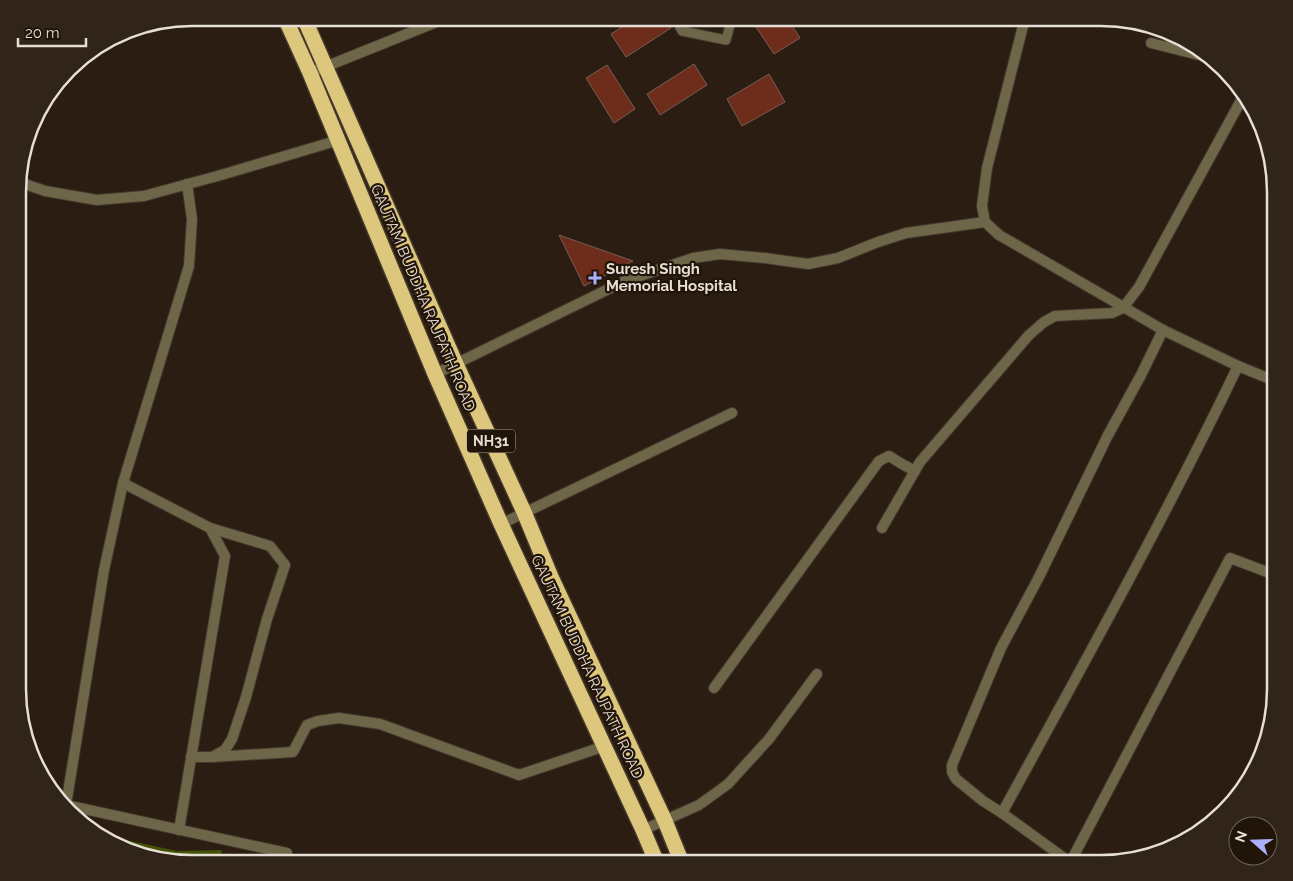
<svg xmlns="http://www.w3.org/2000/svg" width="1293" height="881" viewBox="0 0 1293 881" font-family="Raleway,sans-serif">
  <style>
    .water { fill: #425306 }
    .building { fill: #6e2d1b; stroke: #745e58 }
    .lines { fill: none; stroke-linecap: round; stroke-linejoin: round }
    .lane-casing { stroke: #45382c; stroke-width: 11 }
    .street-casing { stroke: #45382c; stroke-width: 12 }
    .highway-casing { stroke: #45382c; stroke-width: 18 }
    .lane { stroke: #6e6649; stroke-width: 9 }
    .street { stroke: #6e6649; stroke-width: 10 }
    .highway { stroke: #ddc77d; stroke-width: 15 }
    .poi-dot { fill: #acaffb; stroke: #211408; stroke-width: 2 }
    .labels { text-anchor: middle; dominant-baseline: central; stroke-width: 4.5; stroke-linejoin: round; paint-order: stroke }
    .shield { fill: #211408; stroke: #aca198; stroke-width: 1 }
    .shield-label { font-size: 14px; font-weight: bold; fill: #e7ded5 }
    .poi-label { font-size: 15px; font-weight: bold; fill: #e7ded5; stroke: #211408; text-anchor: start }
    .street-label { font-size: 15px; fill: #e7ded5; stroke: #211408 }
    .rim { fill: none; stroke: #e7ded5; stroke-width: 2.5 }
  </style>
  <rect width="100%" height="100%" fill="#2b1d11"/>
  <path class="water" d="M 98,834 L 177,851 L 222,850 L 219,863 L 181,863 L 136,854 Z"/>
  <g class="building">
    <path d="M 636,18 L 664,18 L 671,28 L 626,57 L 611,34 Z"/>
    <path d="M 750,18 L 787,18 L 800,38 L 774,54 Z"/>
    <path d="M 694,64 L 707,85 L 660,115 L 647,94 Z"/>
    <path d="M 607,65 L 635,109 L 614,123 L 586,78 Z"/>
    <path d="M 769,74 L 785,102 L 742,126 L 727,99 Z"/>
    <path d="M 559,235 L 633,261 L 584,286 Z"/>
  </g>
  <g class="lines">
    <g class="lane-casing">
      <path id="lane" d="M 675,18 L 682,31 L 726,40 L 732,18"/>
    </g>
    <g class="street-casing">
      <g id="street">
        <path d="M 1025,18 L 987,168 L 982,206 L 985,222 L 999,235 L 1032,254 L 1163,330 L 1238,366 L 1275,381"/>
        <path d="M 1151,43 L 1211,58"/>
        <path d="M 310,73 L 434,23 L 438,18"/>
        <path d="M 19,182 L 45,191 L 97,200 L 144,196 L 221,175 L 339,140"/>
        <path d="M 435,374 L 625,281 L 693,258 L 720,254 L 765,258 L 808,264 L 838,258 L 878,242 L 906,233 L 985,222"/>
        <path d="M 123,483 L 210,528 L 225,556 L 179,830"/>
        <path d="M 501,524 L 732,413"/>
        <path d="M 882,528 L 920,462 L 1029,335 L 1044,322 L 1055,316 L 1112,313 L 1123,308 L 1139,287 L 1244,95"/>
        <path d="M 714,688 L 879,461 L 889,456 L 902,464 L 915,471"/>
        <path d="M 191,757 L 212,757 L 225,750 L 232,739 L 246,697 L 267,619 L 285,565 L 270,546 L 210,528"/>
        <path d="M 212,757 L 293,752 L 307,725 L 318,721 L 339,718 L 380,724 L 519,775 L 605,746"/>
        <path d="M 66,805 L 104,570 L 123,483 L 189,266 L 192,219 L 187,184"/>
        <path d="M 66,805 L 287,853 L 285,863"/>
        <path d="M 1002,813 C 1083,665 1165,518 1238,366"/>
        <path d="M 643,830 L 699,805 L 728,784 L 769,739 L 817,674"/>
        <path d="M 1070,863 L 1230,558 L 1275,575"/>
        <path d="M 1071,863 L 1002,813 L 983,801 L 956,779 L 952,772 L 952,765 L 1001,648 L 1039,577 L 1107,437 L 1141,375 L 1163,330"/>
      </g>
    </g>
    <g class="highway-casing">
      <g id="highway">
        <path d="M 285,18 L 310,73 L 435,374 L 501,524 L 643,830 L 657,863"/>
        <path d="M 304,18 L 456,364 L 524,512 L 551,577 L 665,821 L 682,863"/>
      </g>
    </g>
    <use href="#lane" class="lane"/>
    <use href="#street" class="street"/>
    <use href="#highway" class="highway"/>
  </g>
  <path class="poi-dot" d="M592.5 270.5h5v5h5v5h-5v5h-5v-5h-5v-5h5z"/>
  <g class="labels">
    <rect class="shield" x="467" y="429.5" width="48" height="23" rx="4"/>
    <g class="shield-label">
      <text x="491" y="441">NH31</text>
    </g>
    <g class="poi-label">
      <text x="606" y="269">Suresh Singh<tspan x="606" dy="17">Memorial Hospital</tspan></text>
    </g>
    <g class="street-label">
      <text transform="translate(423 298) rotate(67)">GAUTAM BUDDHA RAJPATH ROAD</text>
      <text transform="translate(587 667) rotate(65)">GAUTAM BUDDHA RAJPATH ROAD</text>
    </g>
  </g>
  <path d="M0 0H1293V881H0ZM192 26H1101A166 166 0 0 1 1267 192V689A166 166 0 0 1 1101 855H192A166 166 0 0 1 26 689V192A166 166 0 0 1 192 26Z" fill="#312418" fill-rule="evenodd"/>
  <path class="rim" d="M192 26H1101A166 166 0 0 1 1267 192V689A166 166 0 0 1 1101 855H192A166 166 0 0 1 26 689V192A166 166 0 0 1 192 26Z"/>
  <g transform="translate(1253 841) rotate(290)"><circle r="24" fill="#211408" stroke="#70655a"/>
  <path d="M0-4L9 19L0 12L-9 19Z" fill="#acaffb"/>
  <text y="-8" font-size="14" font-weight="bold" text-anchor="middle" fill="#e7ded5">N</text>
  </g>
  <path d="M18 38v8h68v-8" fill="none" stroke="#e7ded5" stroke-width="2.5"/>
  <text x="25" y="38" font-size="15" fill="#e7ded5" stroke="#211408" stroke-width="4" paint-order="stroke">20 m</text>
</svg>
